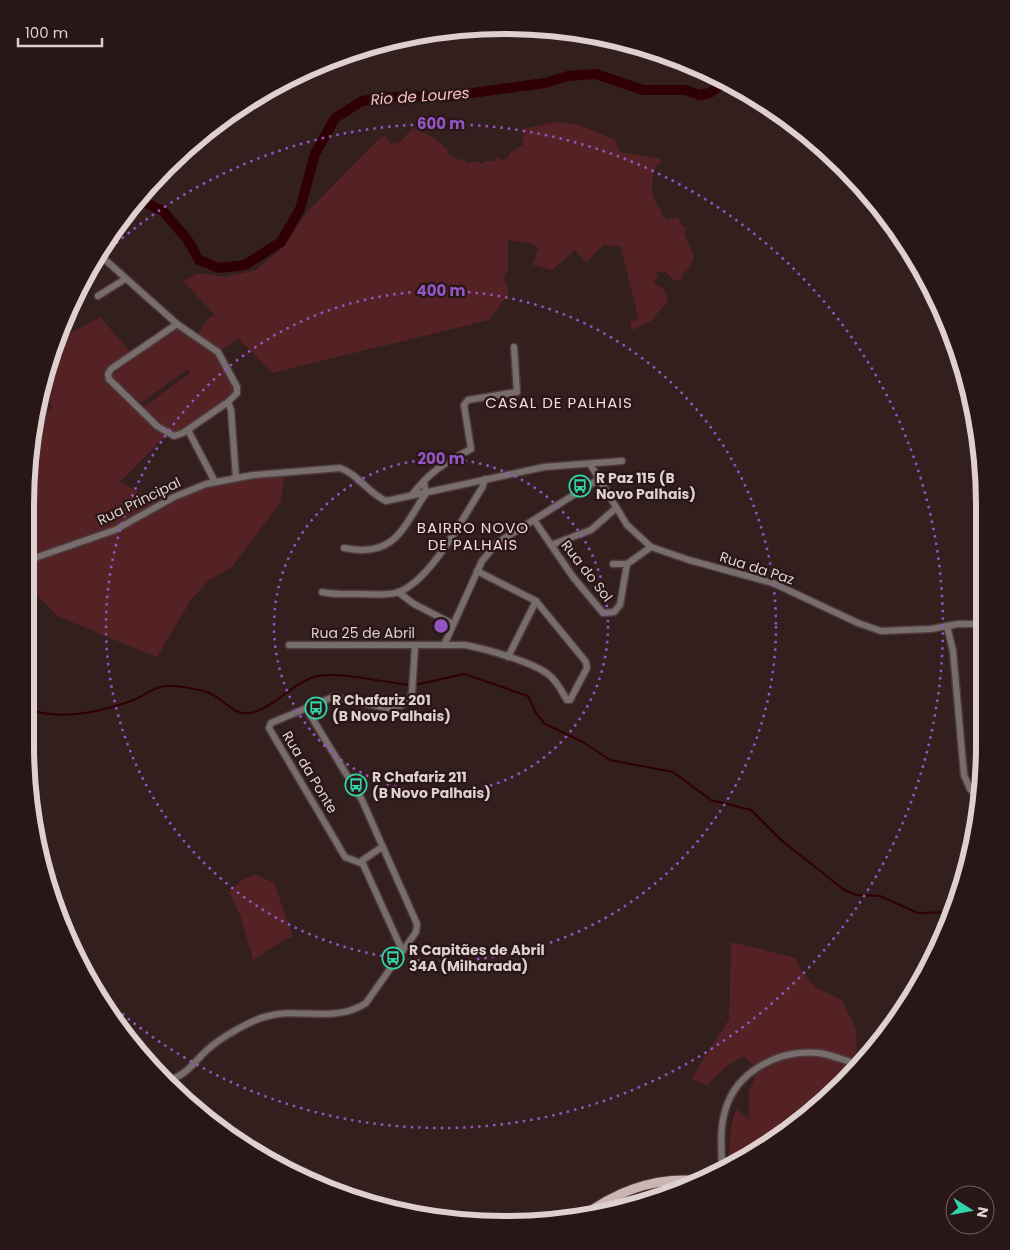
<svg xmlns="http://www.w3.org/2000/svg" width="1010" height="1250" viewBox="0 0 1010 1250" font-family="Poppins,sans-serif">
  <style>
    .green { fill: #542224 }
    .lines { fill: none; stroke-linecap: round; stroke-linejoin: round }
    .stream { stroke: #2f0003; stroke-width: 2 }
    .river { stroke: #2f0003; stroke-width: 10 }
    .minor-casing { stroke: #4f3b3b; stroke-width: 9 }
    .major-casing { stroke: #4f3b3b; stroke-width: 11 }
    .minor { stroke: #786d6d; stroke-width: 6 }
    .major { stroke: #cdb5b4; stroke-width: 9 }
    .ring { fill: none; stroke: #9455c3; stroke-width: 2.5; stroke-dasharray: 2.5 5 }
    .labels { text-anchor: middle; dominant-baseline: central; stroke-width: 4.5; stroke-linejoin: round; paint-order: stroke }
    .poi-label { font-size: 14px; font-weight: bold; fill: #ded0cf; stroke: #291616; text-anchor: start }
    .street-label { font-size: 14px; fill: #ded0cf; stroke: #291616 }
    .water-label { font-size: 15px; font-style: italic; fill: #fabfbe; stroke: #291616 }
    .neighbourhood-label { font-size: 15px; letter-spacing: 1px; fill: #f4d7d6; stroke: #291616 }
    .rim { fill: none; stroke: #ded0cf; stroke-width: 6 }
    .centre { fill: #9455c3; stroke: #291616; stroke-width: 2.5 }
    .ring-label { font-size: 15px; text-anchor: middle; font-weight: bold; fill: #9455c3; stroke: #291616; stroke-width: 4.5; stroke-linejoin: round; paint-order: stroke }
  </style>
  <rect width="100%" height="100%" fill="#341f1f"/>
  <g class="green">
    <path d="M 554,122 C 578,123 594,130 616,141 L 619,152 L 661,159 L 660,164 L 656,165 C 653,177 649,189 655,201 C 658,207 662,209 662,215 L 669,221 L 671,218 L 678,217 L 682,226 L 687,227 L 684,233 L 694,257 L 689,269 L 683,273 L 681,281 L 674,280 L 665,272 L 656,272 L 658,276 L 653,284 C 663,286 665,290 668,301 L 651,321 L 632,330 L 630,320 L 639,321 L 621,247 L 604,245 L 586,262 L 575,250 L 552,270 L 533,265 L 538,248 L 534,244 L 508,240 L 508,269 L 504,277 L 509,293 L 489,320 L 272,373 L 239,339 L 219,351 L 236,387 L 233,395 L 189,426 L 162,439 L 120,482 L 157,502 L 205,481 L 240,473 L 285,476 L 280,503 L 232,567 L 208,581 L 191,600 L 157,657 L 57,616 L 26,583 L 26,473 L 39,417 L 53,407 L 44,397 L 57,341 L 100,317 L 132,354 L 102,374 L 140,410 L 190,373 L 188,369 L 141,403 L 110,376 L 173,330 L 180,328 L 197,334 L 209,318 L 215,315 L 183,281 L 200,273 L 226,277 L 256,270 L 282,248 L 308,211 L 381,137 L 386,136 L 391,144 L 399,143 L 413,128 L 433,137 L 446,148 L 449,155 L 459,160 L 464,159 L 467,164 L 476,161 L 482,164 L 487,161 L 494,162 L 497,157 L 502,160 L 508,158 L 511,152 L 523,145 L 523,129 Z"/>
    <path d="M 254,874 L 274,883 L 293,937 L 287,938 L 253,960 L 240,915 L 229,892 L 242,880 Z"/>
    <path d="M 731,942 L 796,958 L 802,972 L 815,987 L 842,1000 L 856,1029 L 857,1068 L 821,1106 L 728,1168 L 731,1127 L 736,1109 L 749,1119 L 749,1092 L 758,1069 L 743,1056 L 727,1066 L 707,1085 L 691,1079 L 729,1019 Z"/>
  </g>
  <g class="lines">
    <g class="stream">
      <path d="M 415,685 L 464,674 L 528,696 L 536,713 L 545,724 L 583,742 L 610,760 L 673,772 L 711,800 L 751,810 L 781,840 L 843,889 L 856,895 L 880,896 L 918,913 L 953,912"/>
      <path d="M 25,707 C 56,723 106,711 136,699 C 144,695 152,689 160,687 C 170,684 200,689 209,693 C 224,698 231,715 249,713 C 270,711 291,685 311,678 C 334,669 384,683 410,685"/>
    </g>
    <path class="river" d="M 138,199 L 163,211 L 187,239 L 199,260 L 219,268 L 245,265 L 281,242 L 300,209 L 315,154 L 335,118 L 362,101 L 391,97 L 450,96 L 545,83 L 568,76 L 596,74 L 643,90 L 686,90 L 699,95 L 710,93 L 727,81"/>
    <g class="minor-casing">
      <g id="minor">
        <path d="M 102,257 L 177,324 L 218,352 L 237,387 L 237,393 L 228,402 L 231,410 L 236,478"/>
        <path d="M 98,296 L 125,279"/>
        <path d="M 177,324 L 111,369 L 108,374 L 109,379 L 157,426 L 174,436 L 183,433 L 228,402"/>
        <path d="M 188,430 L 215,482"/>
        <path d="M 590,464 L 627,525 L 651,547 L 689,560 L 773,583 L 858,623 L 881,631 L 931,629 L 958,624 L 984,624"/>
        <path d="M 412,495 C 428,473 447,461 471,449 L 464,405 L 468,400 L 517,392 L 514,347"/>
        <path d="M 534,520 L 573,577 L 603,613 L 614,612 L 620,605 L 627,564 L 651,547"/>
        <path d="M 551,545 L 591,530 L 616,508"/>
        <path d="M 344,548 C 395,558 402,529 426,493 L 424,482"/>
        <path d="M 26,561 L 115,530 L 174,497 L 206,484 L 253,475 L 340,468 C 358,474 368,493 386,501 L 544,467 L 622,461"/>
        <path d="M 613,564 L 627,564"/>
        <path d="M 322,592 C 335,595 348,594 361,594 C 373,594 388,596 399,592 C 432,579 463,517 482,488 L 485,479"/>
        <path d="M 398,592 L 414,604 L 453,624"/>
        <path d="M 947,626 L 953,651 L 964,775 L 970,789 L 980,800"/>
        <path d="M 445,643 L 482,561 L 497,543 L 599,479"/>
        <path d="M 289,645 L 465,645 C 486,649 533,662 549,675 C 557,681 562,692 567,700 L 570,700 L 587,668 L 586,662 L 536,601 L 477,571"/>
        <path d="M 508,657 L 536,601"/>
        <path d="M 360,862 L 382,847"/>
        <path d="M 402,950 L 363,864 L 345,857 L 269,728 L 271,723 L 333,697 L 388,708 L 402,705 L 408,701 L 412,693 L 415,646"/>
        <path d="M 166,1085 L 169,1080 C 187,1075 194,1062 207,1050 C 220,1038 251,1020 268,1016 C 299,1007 334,1024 366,1003 L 416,932 L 417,924 L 362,800 L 306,708"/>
        <path d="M 722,1172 C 722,1152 719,1131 725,1111 C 736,1071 779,1049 819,1053 C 832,1055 847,1061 860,1065"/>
      </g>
    </g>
    <g class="major-casing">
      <path id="major" d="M 582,1217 C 618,1190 657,1176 702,1181"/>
    </g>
    <use href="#minor" class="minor"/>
    <use href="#major" class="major"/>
  </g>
  <g class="ring">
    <circle cx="441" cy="626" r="167"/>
    <circle cx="441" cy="626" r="335"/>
    <path d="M105 253A502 502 0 1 1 89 984"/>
  </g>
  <defs>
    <g id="bus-ring" transform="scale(1.125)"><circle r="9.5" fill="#291616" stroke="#31d4a9" stroke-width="1.5"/><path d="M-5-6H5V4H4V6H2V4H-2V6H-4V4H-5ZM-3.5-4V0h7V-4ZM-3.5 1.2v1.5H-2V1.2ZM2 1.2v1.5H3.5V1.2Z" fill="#31d4a9"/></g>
  </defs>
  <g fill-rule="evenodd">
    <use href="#bus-ring" x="580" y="486"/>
    <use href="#bus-ring" x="316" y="708"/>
    <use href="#bus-ring" x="356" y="785"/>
    <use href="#bus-ring" x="393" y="958"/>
  </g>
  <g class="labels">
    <g class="poi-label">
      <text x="596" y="478">R Paz 115 (B<tspan x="596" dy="16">Novo Palhais)</tspan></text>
      <text x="332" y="700">R Chafariz 201<tspan x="332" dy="16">(B Novo Palhais)</tspan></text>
      <text x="372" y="777">R Chafariz 211<tspan x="372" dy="16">(B Novo Palhais)</tspan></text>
      <text x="409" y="950">R Capitães de Abril<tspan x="409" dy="16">34A (Milharada)</tspan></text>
    </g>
    <g class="street-label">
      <text transform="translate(139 501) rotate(-26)">Rua Principal</text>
      <text transform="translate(757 568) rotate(18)">Rua da Paz</text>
      <text transform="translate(587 571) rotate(52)">Rua do Sol</text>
      <text x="363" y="633">Rua 25 de Abril</text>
      <text transform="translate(310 772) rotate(59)">Rua da Ponte</text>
    </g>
    <g class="water-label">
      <text transform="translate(420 96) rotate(-4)">Rio de Loures</text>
    </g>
    <g class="neighbourhood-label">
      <text x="559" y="402">CASAL DE PALHAIS</text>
      <text x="473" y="527">BAIRRO NOVO<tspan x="473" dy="17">DE PALHAIS</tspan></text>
    </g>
  </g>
  <path d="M0 0H1010V1250H0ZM505 34H505A471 471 0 0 1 976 505V745A471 471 0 0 1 505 1216H505A471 471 0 0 1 34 745V505A471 471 0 0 1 505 34Z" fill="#291616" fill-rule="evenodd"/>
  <path class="rim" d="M505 34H505A471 471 0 0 1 976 505V745A471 471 0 0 1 505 1216H505A471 471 0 0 1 34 745V505A471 471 0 0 1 505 34Z"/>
  <circle cx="441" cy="626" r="8" class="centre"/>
  <g class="ring-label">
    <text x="441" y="129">600 m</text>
    <text x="441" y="296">400 m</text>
    <text x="441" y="464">200 m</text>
  </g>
  <g transform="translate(970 1210) rotate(101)"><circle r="24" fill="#291616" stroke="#716060"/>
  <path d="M0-4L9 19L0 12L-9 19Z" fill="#31d4a9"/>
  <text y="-8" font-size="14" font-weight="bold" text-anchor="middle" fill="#ded0cf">N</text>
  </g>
  <path d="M18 38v8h84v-8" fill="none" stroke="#ded0cf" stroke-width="2.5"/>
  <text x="25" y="38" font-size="15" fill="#ded0cf" stroke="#291616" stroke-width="4" paint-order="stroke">100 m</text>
</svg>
